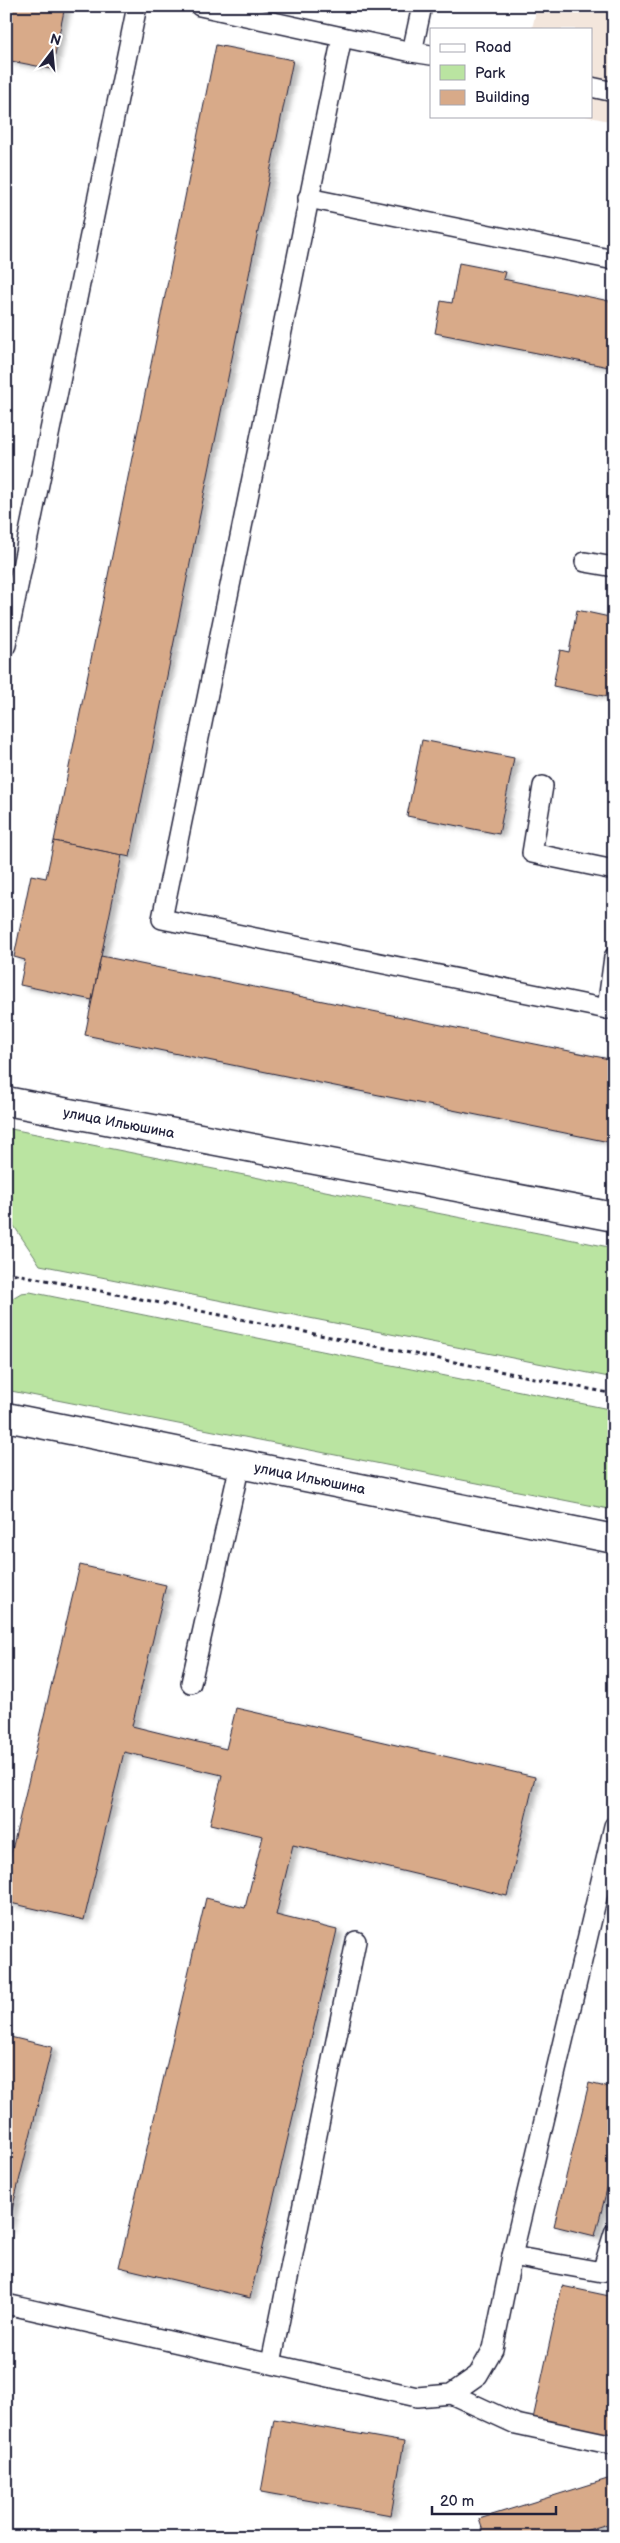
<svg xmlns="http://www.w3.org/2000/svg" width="620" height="2543" viewBox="0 0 620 2543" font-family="'Balsamiq Sans',sans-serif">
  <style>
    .built { fill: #f3e6dc }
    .green { fill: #bae4a1; stroke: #6e836e }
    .building { fill: #d8aa89; stroke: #22223b; filter: url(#shadow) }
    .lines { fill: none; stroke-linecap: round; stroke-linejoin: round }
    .lane-casing { stroke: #22223b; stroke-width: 22 }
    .street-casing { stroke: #22223b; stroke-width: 31 }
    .path { stroke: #22223b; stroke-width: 3; stroke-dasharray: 4 4; stroke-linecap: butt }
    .lane { stroke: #fff; stroke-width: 19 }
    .street { stroke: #fff; stroke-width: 28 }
    .labels { text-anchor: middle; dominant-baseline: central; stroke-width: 4; stroke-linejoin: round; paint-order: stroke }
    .street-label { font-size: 14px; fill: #22223b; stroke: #fff }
  </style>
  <defs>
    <filter id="shadow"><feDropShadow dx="5.5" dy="3" stdDeviation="2.5" flood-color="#0004"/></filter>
  </defs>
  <rect width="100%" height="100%" fill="#fff"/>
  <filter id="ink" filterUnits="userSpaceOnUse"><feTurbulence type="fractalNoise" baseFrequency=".02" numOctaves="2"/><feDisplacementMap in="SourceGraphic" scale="10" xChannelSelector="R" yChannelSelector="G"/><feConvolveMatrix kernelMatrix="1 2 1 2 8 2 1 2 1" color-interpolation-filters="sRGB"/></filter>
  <g filter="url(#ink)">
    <path class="built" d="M 537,6 L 614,6 L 614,122 L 585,116 L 591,116 L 591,29 L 532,29 Z"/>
    <g class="green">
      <path d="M 6,1128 L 614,1248 L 614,1378 L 40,1265 L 6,1214 Z"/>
      <path d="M 30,1292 L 614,1410 L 614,1510 L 6,1390 L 6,1302 L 21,1293 Z"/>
    </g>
    <g class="building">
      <path d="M 6,6 L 65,6 L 52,69 L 6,60 Z"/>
      <path d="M 216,45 L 293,60 L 130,857 L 54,841 Z"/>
      <path d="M 459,263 L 505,272 L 503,279 L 614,302 L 614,368 L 435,333 L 441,301 L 452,303 Z"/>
      <path d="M 577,610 L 614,618 L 614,698 L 553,686 L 560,650 L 569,652 Z"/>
      <path d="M 422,740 L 514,758 L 499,834 L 407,816 Z"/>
      <path d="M 54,841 L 122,855 L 92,1000 L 20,985 L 25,960 L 14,957 L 31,875 L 46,878 Z"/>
      <path d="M 101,956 L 614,1060 L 614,1143 L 85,1035 Z"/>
      <path d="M 80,1565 L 166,1585 L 132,1726 L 226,1749 L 236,1708 L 535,1777 L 507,1896 L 293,1845 L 276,1915 L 337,1930 L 250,2298 L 119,2267 L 206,1898 L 245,1908 L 263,1836 L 210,1824 L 222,1775 L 124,1752 L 84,1920 L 6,1902 L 6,1875 Z"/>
      <path d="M 6,2036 L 52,2047 L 7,2230 L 6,2230 Z"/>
      <path d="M 589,2083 L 614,2089 L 614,2162 L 595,2236 L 554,2226 Z"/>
      <path d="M 562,2286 L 614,2297 L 614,2437 L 533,2419 Z"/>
      <path d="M 274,2419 L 404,2442 L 391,2515 L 261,2492 Z"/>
      <path d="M 614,2477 L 614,2522 L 565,2537 L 485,2537 L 479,2519 Z"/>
    </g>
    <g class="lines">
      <g class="lane-casing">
        <g id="lane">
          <path d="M 200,6 L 342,37 L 162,919 L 607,1009 L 614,1004"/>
          <path d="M 342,37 L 412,52 L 422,6"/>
          <path d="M 412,52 L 431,55"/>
          <path d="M 591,87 L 614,92"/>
          <path d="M 308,198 L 614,260"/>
          <path d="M 585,562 L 614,567"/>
          <path d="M 6,645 L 137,6"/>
          <path d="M 543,786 L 532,853 L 614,870"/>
          <path d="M 607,1009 L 614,957"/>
          <path d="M 191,1683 L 240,1464"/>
          <path d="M 512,2256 L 602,2272 L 614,2233"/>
          <path d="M 6,2304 L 417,2397 L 451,2394 L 478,2375 L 493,2349 L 512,2256 L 614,1826"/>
          <path d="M 271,2363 L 356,1941"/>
          <path d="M 451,2394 L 516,2424 L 614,2445"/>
        </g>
      </g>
      <g class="street-casing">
        <g id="street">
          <path id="s1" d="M 6,1101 L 614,1217"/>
          <path id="s2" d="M 6,1417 L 614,1539"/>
        </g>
      </g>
      <path class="path" d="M 6,1272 L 614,1394"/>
      <use href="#lane" class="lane"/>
      <use href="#street" class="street"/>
    </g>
  </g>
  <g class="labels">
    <g class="street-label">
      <text stroke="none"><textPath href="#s1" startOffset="115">улица Ильюшина</textPath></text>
      <text stroke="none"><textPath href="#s2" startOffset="310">улица Ильюшина</textPath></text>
    </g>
  </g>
  <rect width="620" height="2543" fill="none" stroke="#fff" stroke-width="25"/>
  <rect x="12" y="12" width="595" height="2518" fill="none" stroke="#22223b" stroke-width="2" filter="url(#ink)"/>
  <rect x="430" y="28" width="162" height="90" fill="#ffffff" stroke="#a7a7b1"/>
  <rect x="440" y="44" width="25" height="8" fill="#ffffff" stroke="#a7a7b1"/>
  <text x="475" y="52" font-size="15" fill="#22223b">Road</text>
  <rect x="440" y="65" width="25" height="15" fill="#bae4a1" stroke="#a7a7b1"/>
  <text x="475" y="78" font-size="15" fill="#22223b">Park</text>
  <rect x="440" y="90" width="25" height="15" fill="#d8aa89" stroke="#a7a7b1"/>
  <text x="475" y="102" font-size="15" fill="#22223b">Building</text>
  <g transform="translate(52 52) rotate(16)" stroke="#ffffff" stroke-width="4" paint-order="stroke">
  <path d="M0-4L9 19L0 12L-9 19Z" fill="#22223b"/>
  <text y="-8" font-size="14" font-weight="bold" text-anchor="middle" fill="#22223b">N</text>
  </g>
  <path d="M432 2506v8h124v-8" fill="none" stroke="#22223b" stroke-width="2.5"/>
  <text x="440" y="2506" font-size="15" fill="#22223b" stroke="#ffffff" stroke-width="4" paint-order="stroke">20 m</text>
</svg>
